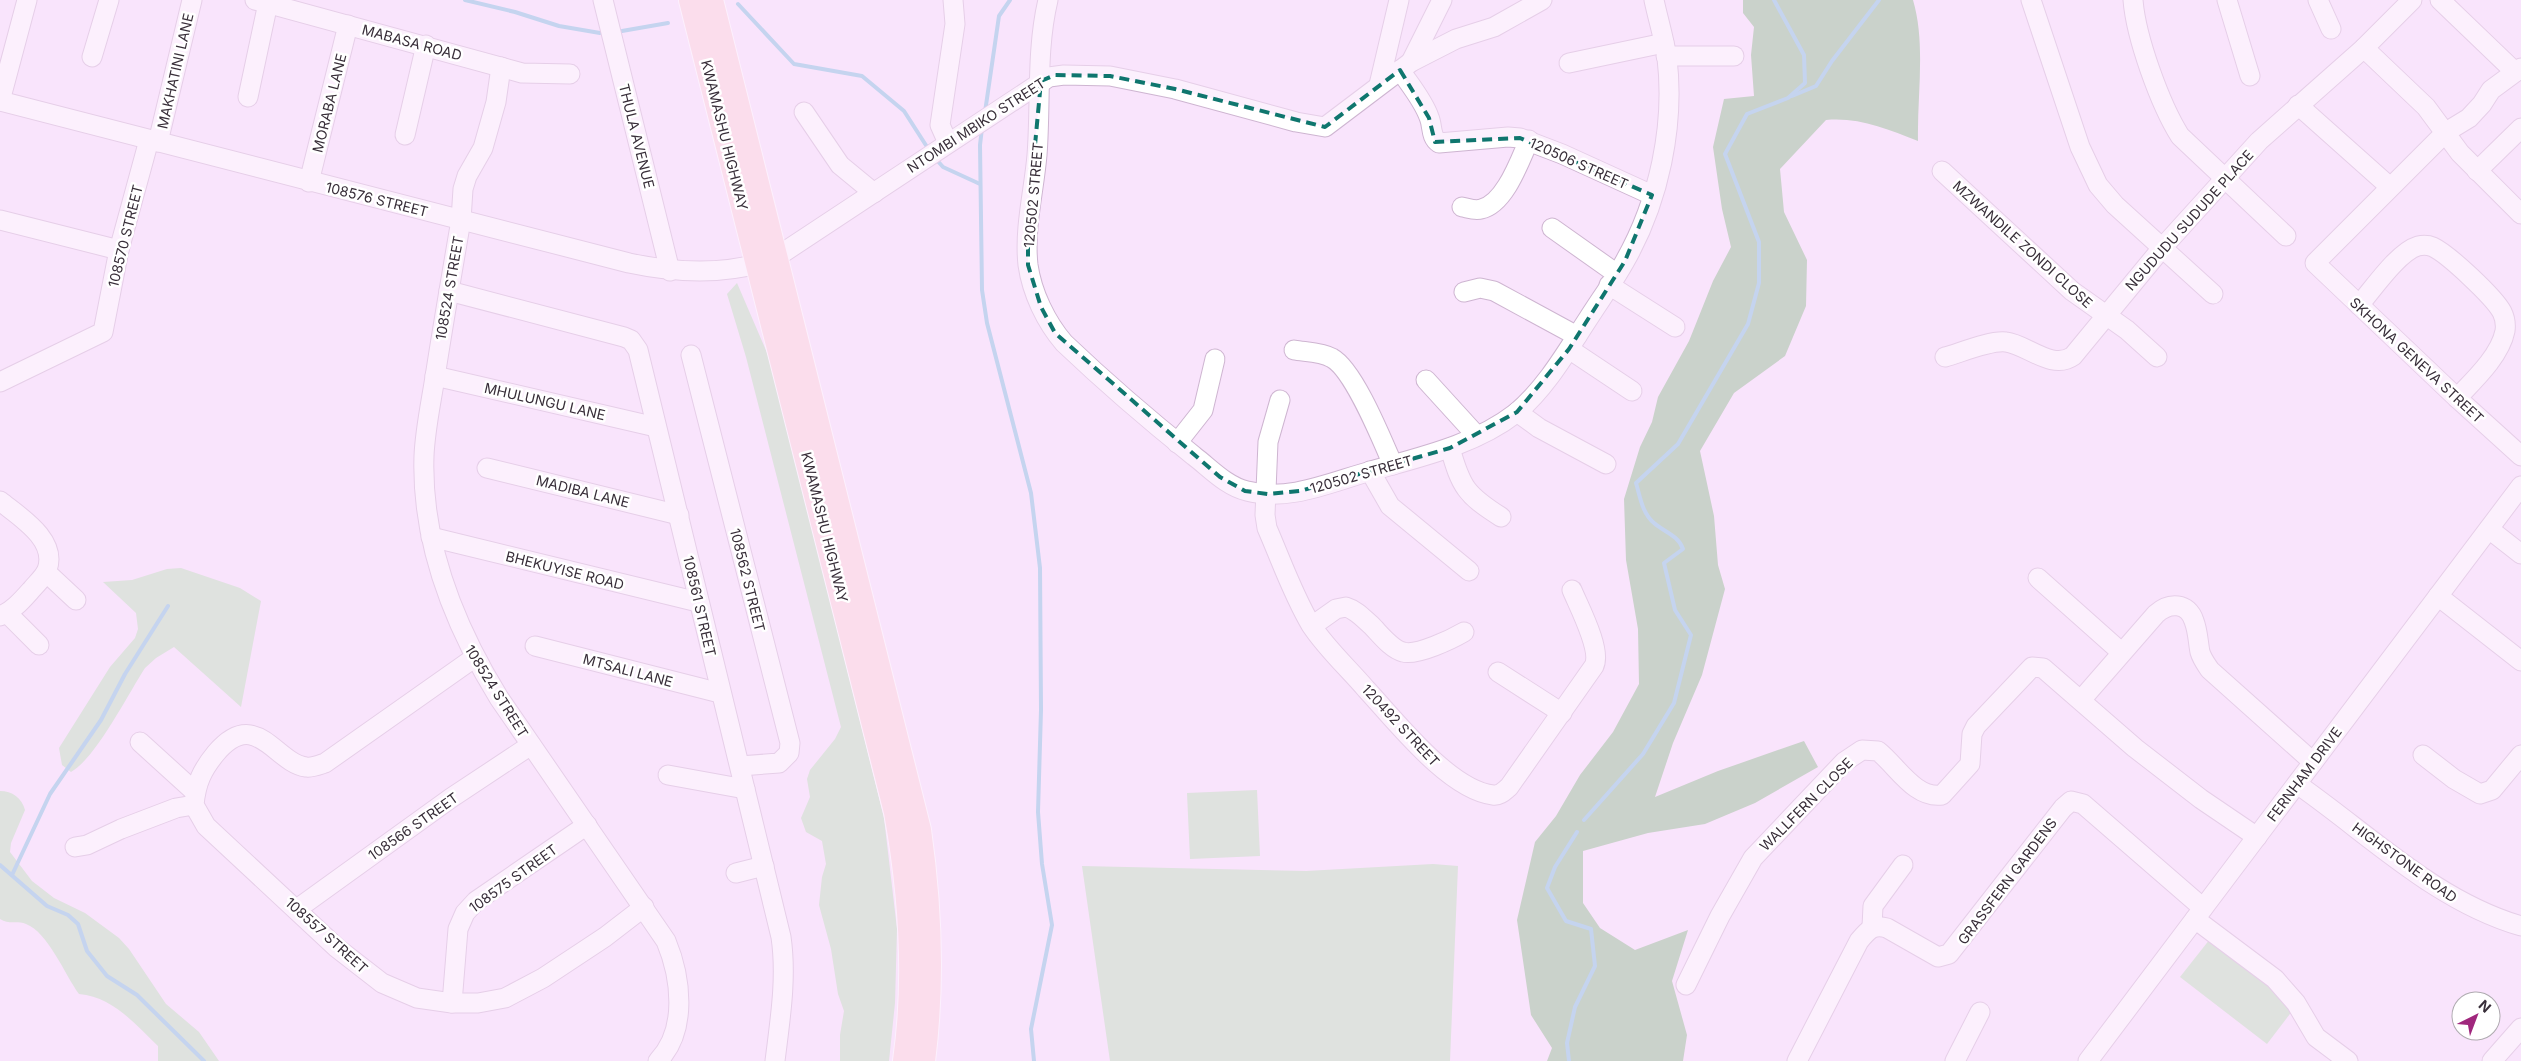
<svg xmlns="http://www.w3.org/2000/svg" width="2521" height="1061" viewBox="0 0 2521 1061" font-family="Inter,sans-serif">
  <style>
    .green { fill: #bedfbd }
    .forest { fill: #90bc91 }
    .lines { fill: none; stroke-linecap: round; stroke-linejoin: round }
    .stream { stroke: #85c0e1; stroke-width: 4 }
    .minor-casing { stroke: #ceb5d1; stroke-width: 21 }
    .major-casing { stroke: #fff; stroke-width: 26 }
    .minor { stroke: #fff; stroke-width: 19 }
    .major { stroke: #fdd5da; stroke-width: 24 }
    .marked { fill: none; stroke: #0f766e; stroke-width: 4; stroke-dasharray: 10 6; stroke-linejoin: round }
    .labels { text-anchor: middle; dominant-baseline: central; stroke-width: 5; stroke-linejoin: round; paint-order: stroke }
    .street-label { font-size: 14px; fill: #382e39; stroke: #fff }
  </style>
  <rect width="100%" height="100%" fill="#f9e4fc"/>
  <g class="green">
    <path d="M 737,283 L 771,362 L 884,818 L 897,929 L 895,1003 L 889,1061 L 840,1061 L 840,1035 L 844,1011 L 838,994 L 831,949 L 819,905 L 822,877 L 826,864 L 822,841 L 806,832 L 801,818 L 810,797 L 807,779 L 810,770 L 835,739 L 841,727 L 746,357 L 727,294 Z"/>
    <path d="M 181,568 L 240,588 L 261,601 L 241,707 L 174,647 L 156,658 L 145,668 C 128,694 96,758 71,772 L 62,765 L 59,748 L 110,667 L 135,638 L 138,629 L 136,613 L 103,582 L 132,580 L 167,569 Z"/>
    <path d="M 1257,790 L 1260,856 L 1190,859 L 1187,793 Z"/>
    <path d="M 0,791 C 12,791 22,798 25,810 L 11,843 L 10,852 L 32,881 L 54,898 L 85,913 L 119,938 L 129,949 L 166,1004 L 199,1032 L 219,1061 L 158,1061 L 158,1046 C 135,1024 113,997 79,994 C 65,975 48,932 26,924 C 17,920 9,925 0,919 Z"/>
    <path d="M 1433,864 L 1458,866 L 1450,1061 L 1110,1061 L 1082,866 L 1306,871 Z"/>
    <path d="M 2210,939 L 2296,1006 L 2267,1044 L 2180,977 Z"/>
  </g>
  <path class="forest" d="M 1743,0 L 1913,0 C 1926,44 1917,95 1918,141 C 1887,129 1859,117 1826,120 L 1780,169 L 1784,212 L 1807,260 L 1806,306 L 1785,356 L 1734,393 L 1700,451 L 1714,516 L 1718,565 L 1725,589 L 1702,675 L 1673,743 L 1655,797 L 1718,771 L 1804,741 L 1818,767 L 1755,803 L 1705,824 L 1648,833 L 1583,851 L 1583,903 L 1600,928 L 1635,950 L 1688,930 L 1672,981 L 1687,1035 L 1683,1061 L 1547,1061 L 1552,1048 L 1531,1015 L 1517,920 L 1535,842 L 1556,816 L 1580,775 L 1613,732 L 1639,684 L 1638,629 L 1626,560 L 1624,499 L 1640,447 L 1652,422 L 1658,397 L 1689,341 L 1713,281 L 1731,247 L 1722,209 L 1713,147 L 1724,99 L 1754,96 L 1751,55 L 1754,27 L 1743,13 Z"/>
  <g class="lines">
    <g class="stream">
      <path d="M 465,0 L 515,12 L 559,26 L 600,33"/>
      <path d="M 738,4 L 794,64 L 862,76 L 904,111 L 929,150"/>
      <path d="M 622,31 L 668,23"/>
      <path d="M 1792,96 L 1816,86 L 1832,61 L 1879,0"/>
      <path d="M 985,112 L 999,16 L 1010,0"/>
      <path d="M 982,128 L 980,145 L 982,290 L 987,323 L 1031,493 L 1040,568 L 1041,710 L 1038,812 L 1042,864 L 1052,925 L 1031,1029 L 1034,1061"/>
      <path d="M 935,158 L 943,167 L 980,184"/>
      <path d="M 1584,820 L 1643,754 L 1674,703 L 1691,635 L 1675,610 L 1664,563 L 1683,549 C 1678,535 1664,532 1654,523 C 1642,513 1640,496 1636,483 L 1678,444 L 1748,324 L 1759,283 L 1759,242 L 1725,154 L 1747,114 L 1788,98 L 1805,83 L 1804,55 L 1774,0"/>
      <path d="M 0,865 L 47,906 L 68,915 L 78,924 L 87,951 L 107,976 L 137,995 L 204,1061"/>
      <path d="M 12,875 L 50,794 L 101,720 L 125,674 L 168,606"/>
      <path d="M 1569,1061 L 1567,1043 L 1575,1007 L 1595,966 L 1591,929 L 1566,921 L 1547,888 L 1555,867 L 1577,832"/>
    </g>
    <g class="minor-casing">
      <g id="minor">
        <path d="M 255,0 L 522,73 L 570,74"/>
        <path d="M 603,0 L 670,271"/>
        <path d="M 1048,0 C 1036,50 1041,104 1037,155 C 1034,191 1024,228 1028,265 C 1032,293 1046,322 1064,343 C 1105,382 1149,420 1194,456 C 1210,468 1226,486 1247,491 C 1289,502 1331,482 1371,471 C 1420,457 1475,445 1516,413 C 1546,388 1567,351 1588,319 C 1600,300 1614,281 1625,261 C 1659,201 1675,126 1667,58 C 1664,38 1658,19 1654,0"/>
        <path d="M 2031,0 L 2080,147 L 2098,185 L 2115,205 L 2213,294"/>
        <path d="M 2133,0 C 2136,38 2160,104 2180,136 L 2286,236"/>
        <path d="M 2227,0 L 2250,76"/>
        <path d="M 2318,0 L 2331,29"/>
        <path d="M 2440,0 L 2515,72"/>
        <path d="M 2364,48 L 2426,107 L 2460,153 L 2521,214"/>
        <path d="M 1666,56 L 1734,56"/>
        <path d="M 92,57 L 109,0"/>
        <path d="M 1411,62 L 1442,0"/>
        <path d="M 1569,63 L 1664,43"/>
        <path d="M 501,67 L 496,102 L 483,148 L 467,176 L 463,189 L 461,220 C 452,273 443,325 435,377 C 431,403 425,430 424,456 C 421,544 454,625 499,698 L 666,941 C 681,977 688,1030 658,1061"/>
        <path d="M 2521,68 L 2491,90 L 2482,104 L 2469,118 L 2446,132 L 2315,263 L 2457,398 L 2521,456"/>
        <path d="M 1400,70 C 1410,85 1423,100 1429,117 C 1433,126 1430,137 1439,143 L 1508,137 L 1520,138 L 1562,154 L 1652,195"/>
        <path d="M 1379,85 L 1399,0"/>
        <path d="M 248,97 L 268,3"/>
        <path d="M 0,101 L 629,263 C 676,273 729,276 775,258 L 1049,77 L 1064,75 L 1110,76 L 1175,89 L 1296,122 L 1325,127 L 1411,62 L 1456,39 L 1494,27 L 1542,0"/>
        <path d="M 0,101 L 27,0"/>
        <path d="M 2298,105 L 2390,187"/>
        <path d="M 804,112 L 840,165 L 874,193"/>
        <path d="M 405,135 L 426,45"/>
        <path d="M 158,142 L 192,0"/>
        <path d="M 948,143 L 940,125 L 955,24 L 953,0"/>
        <path d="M 1942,171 L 2072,291 L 2127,330 L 2157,357"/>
        <path d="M 2477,171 L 2521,128"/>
        <path d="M 309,182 L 348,25"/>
        <path d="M 1462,207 C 1468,208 1475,211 1481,209 C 1505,204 1520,160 1529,140"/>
        <path d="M 0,220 L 119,250"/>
        <path d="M 1552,228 L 1617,274"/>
        <path d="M 1609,285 L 1675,327"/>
        <path d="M 449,291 L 624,337 L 631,340 L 638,350 L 781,937 C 787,978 780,1020 775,1061"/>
        <path d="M 1464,292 L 1480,288 L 1494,291 L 1577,336"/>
        <path d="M 2359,305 C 2373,289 2398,252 2418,246 C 2423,245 2428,245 2433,247 C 2448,254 2494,297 2502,312 C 2505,318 2506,324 2505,331 C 2500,356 2474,380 2457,398"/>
        <path d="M 1569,349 L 1632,391"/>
        <path d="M 1294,350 C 1305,352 1322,352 1332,358 C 1354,370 1382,440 1393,465"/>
        <path d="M 691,355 L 790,743 L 789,753 L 779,763 L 740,766"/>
        <path d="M 1945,357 C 1960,353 1990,340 2006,342 C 2026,344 2052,371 2073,356 L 2162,248 L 2259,141 L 2364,48 L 2412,0"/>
        <path d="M 435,376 L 656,427"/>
        <path d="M 1426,380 L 1477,436"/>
        <path d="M 0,382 L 103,332 L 119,250 L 149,140"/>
        <path d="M 1280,400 L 1268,442 L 1265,515 L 1267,528 C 1281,560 1293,595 1311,625 C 1326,648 1348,668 1366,689 C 1395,720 1449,790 1493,795 C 1500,796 1504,791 1509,787 L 1594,666 C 1602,650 1579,607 1572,590"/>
        <path d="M 1517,412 L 1539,428 L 1606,464"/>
        <path d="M 1177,443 L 1203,410 L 1215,359"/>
        <path d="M 1450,448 C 1461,487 1466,495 1501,517"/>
        <path d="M 487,468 L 679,515"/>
        <path d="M 1370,471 L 1390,506 L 1469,571"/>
        <path d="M 0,501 C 20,517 58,540 47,570 C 44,577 37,583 32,589 C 23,599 13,611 0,616"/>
        <path d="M 2489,529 L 2521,554"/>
        <path d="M 431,537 L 698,602"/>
        <path d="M 46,572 L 76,600"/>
        <path d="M 2038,578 L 2121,652"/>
        <path d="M 2438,596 L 2521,661"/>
        <path d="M 7,613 L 39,645"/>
        <path d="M 1312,626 L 1336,609 L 1346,607 C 1356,610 1363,618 1371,625 C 1380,634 1391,649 1403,652 C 1417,656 1452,639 1464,632"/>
        <path d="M 535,646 L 720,693"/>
        <path d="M 474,658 L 325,763 C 319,765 312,768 306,767 C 275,763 256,706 216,753 C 202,770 196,783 194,805 L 206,826 L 337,948 L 382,983 L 417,998 L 452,1003 L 478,1003 L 505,998 L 543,978 L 605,937 L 644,907"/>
        <path d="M 1498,672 L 1562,713"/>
        <path d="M 2081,700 L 2156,614 C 2169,602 2188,602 2194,621 C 2198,631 2198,642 2200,652 C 2202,659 2206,664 2210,670 L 2313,762"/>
        <path d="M 140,742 L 195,792"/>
        <path d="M 2423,755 L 2454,779 L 2480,794 L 2492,790 L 2521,755"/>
        <path d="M 668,775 L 745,789"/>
        <path d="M 2297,784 C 2369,834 2435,901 2521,926"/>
        <path d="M 75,847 L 87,845 L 121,829 L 176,808 L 194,805"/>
        <path d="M 736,873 L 764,866"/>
        <path d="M 297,909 L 451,798 L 531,745"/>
        <path d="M 2195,919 L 2275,979 L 2296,1003 L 2316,1037 L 2348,1061"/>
        <path d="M 1872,927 L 1873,906 L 1903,865"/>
        <path d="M 1686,985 L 1720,916 L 1753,858 L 1844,762 L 1862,750 L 1878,751 C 1897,766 1915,799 1942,795 L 1970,764 L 1972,734 L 1976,726 L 2032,667 L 2043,668 L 2135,748 L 2201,799 L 2257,837"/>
        <path d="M 452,1003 L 458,929 L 465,913 L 476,901 L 587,825"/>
        <path d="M 1797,1061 L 1859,941 C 1868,930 1873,924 1887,928 L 1938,957 L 1949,954 L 2063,808 L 2071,801 L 2083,804 L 2203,908"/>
        <path d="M 1955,1061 L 1980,1012"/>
        <path d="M 2088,1061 L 2521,486"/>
        <path d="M 2492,1061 L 2521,1028"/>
      </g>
    </g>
    <g class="major-casing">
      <g id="major">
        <path d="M 691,0 L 896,812 C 911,895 917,977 905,1061"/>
        <path d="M 711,0 L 919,830 C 930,907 933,983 923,1061"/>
      </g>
    </g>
    <use href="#minor" class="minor"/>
    <use href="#major" class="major"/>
  </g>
  <path d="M0 0H2521V1061H0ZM 1400,70 L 1429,118 L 1435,142 L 1520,138 L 1652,195 L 1625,261 L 1569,349 L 1517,412 L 1450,448 L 1300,491 L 1268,494 L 1245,491 L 1220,477 L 1055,333 L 1041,307 L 1028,265 L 1028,220 L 1041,81 L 1055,75 L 1110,76 L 1175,89 L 1325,127 Z" fill="#f9e4fc" fill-opacity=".55" fill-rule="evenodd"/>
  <path class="marked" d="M 1400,70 L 1429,118 L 1435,142 L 1520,138 L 1652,195 L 1625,261 L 1569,349 L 1517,412 L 1450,448 L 1300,491 L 1268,494 L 1245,491 L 1220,477 L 1055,333 L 1041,307 L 1028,265 L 1028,220 L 1041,81 L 1055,75 L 1110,76 L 1175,89 L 1325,127 Z"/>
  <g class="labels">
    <g class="street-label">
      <text transform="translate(412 42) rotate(15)">MABASA ROAD</text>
      <text transform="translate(175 71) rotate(-77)">MAKHATINI LANE</text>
      <text transform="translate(329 103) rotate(-76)">MORABA LANE</text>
      <text transform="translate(976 125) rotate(-33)">NTOMBI MBIKO STREET</text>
      <text transform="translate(725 135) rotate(76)">KWAMASHU HIGHWAY</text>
      <text transform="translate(637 136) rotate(76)">THULA AVENUE</text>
      <text transform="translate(1579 163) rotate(24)">120506 STREET</text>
      <text transform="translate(1033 195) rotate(-85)">120502 STREET</text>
      <text transform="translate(377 199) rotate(14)">108576 STREET</text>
      <text transform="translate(2189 220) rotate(-48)">NGUDUDU SUDUDE PLACE</text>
      <text transform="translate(125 236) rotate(-76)">108570 STREET</text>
      <text transform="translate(2023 244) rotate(42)">MZWANDILE ZONDI CLOSE</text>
      <text transform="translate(449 288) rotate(-80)">108524 STREET</text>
      <text transform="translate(2417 360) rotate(43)">SKHONA GENEVA STREET</text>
      <text transform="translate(545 401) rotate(13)">MHULUNGU LANE</text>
      <text transform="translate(1361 474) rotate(-16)">120502 STREET</text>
      <text transform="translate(583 491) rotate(14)">MADIBA LANE</text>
      <text transform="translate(825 527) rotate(76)">KWAMASHU HIGHWAY</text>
      <text transform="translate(565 570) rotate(14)">BHEKUYISE ROAD</text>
      <text transform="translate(748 580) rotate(76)">108562 STREET</text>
      <text transform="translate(700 606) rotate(77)">108561 STREET</text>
      <text transform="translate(628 670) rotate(15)">MTSALI LANE</text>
      <text transform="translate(497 691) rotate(58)">108524 STREET</text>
      <text transform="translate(1401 725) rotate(47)">120492 STREET</text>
      <text transform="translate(2304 774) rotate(-53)">FERNHAM DRIVE</text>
      <text transform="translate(1806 804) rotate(-45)">WALLFERN CLOSE</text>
      <text transform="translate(413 826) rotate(-35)">108566 STREET</text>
      <text transform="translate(2405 862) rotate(36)">HIGHSTONE ROAD</text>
      <text transform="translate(513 878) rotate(-36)">108575 STREET</text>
      <text transform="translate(2007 881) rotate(-53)">GRASSFERN GARDENS</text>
      <text transform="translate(327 935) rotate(42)">108557 STREET</text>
    </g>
  </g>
  <g transform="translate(2476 1016) rotate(42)"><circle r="24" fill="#ffffff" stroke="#afabb0"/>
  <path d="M0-4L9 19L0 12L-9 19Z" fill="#a0277d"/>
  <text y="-8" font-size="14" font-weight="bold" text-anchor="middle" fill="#382e39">N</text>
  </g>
</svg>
